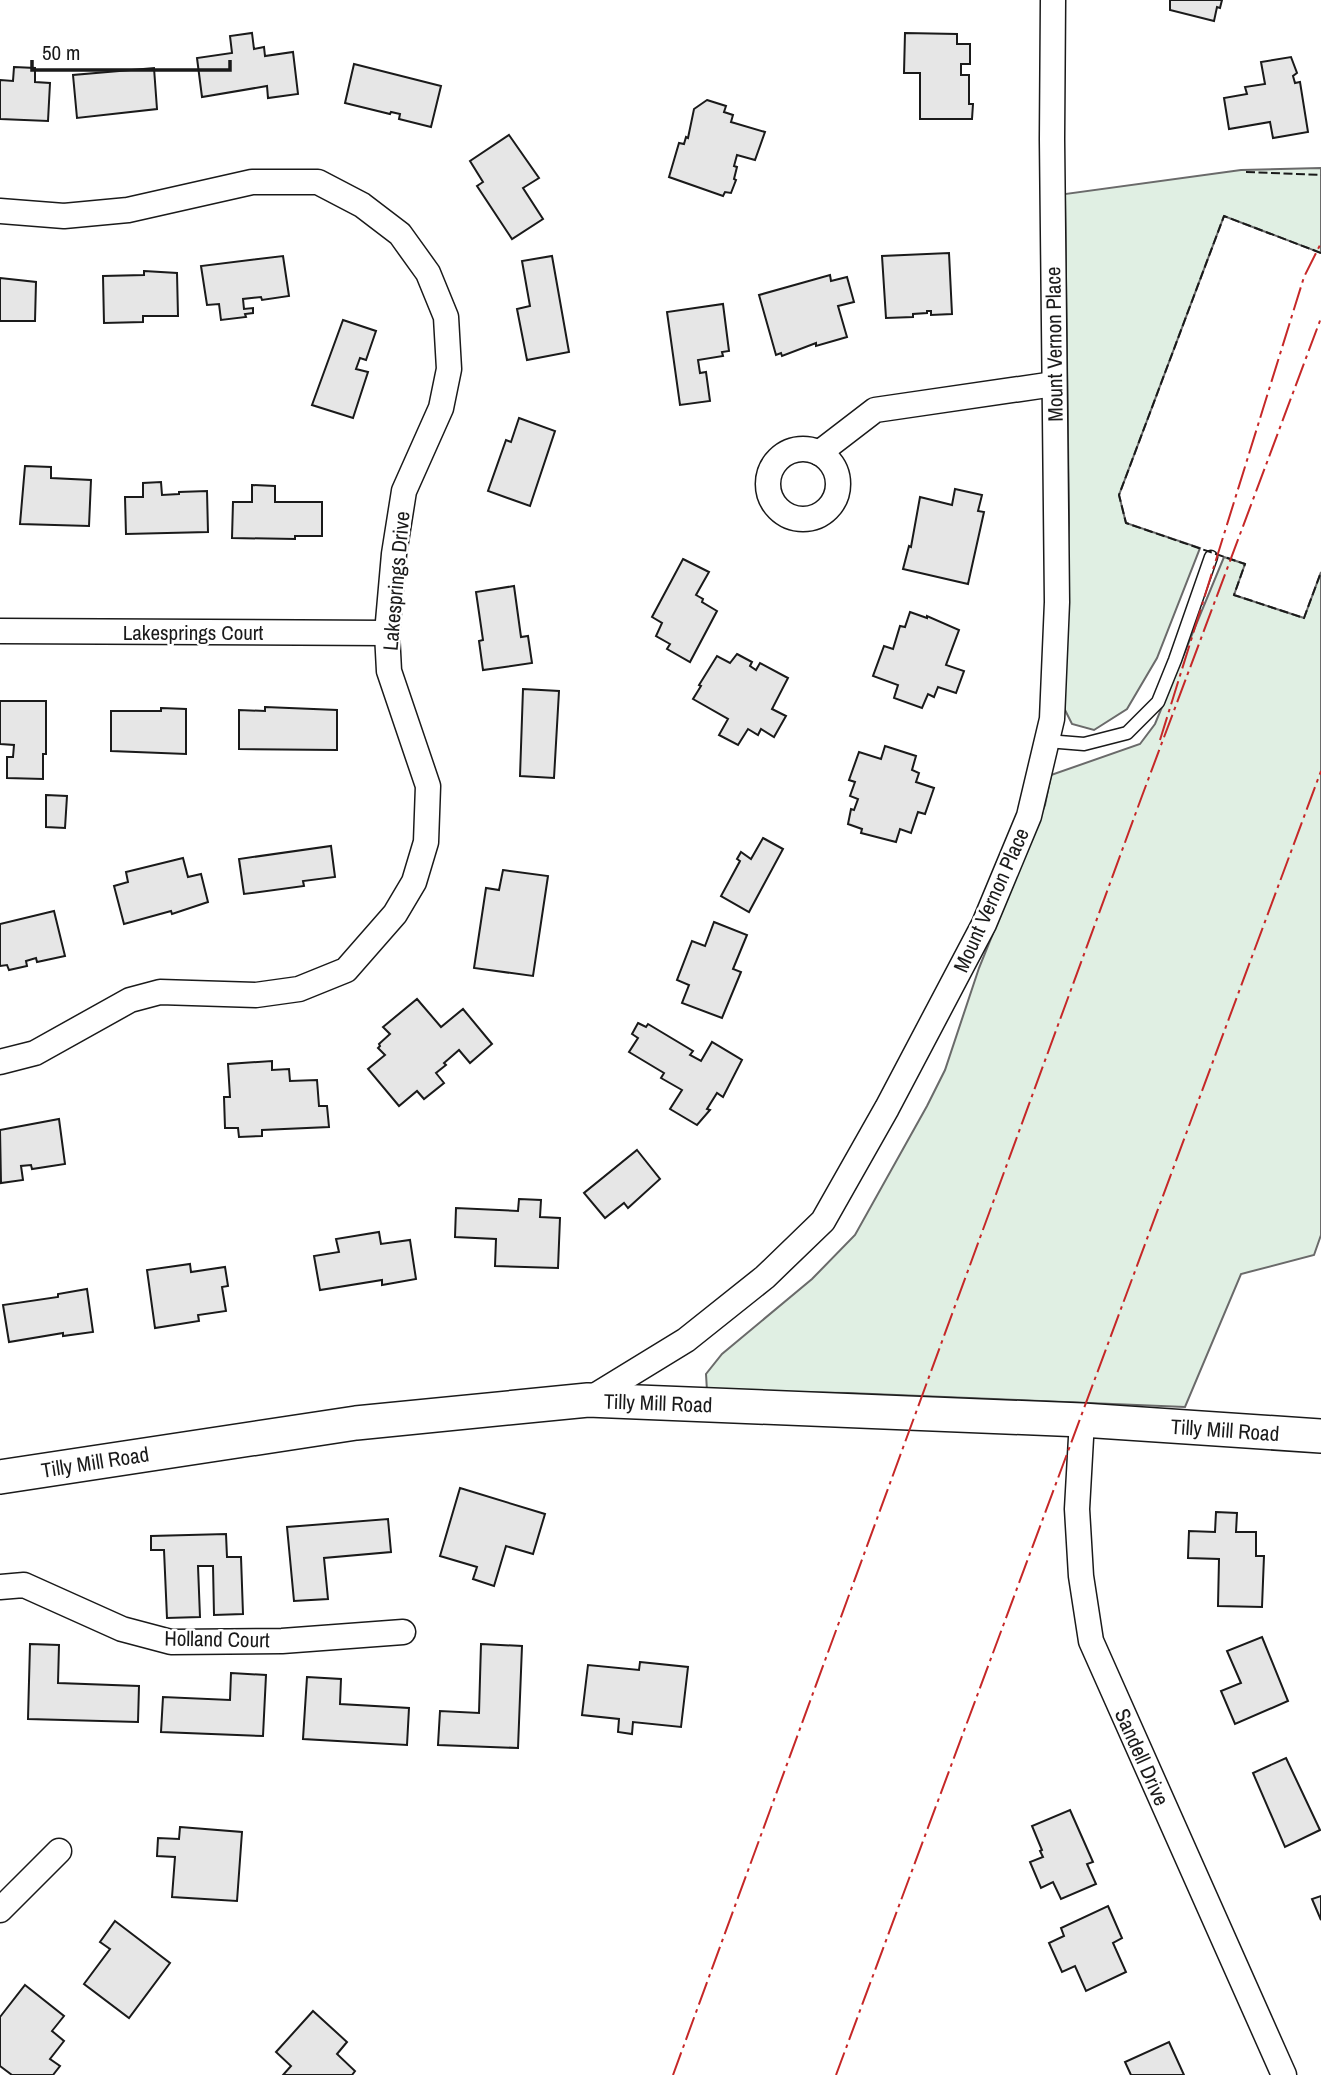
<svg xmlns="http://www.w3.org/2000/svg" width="1321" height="2075" viewBox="0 0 1321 2075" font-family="'Archivo Narrow',sans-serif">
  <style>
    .green { fill: #e0efe3; stroke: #6a6a6a; stroke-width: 2 }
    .building { fill: #e6e6e6; stroke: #1a1a1a; stroke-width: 2 }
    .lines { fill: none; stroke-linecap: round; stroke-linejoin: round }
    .lane-casing { stroke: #1a1a1a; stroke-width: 15 }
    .street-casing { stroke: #1a1a1a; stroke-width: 27 }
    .secondary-casing { stroke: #1a1a1a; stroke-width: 36 }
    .lane { stroke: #fff; stroke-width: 12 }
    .street { stroke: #fff; stroke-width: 24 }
    .secondary { stroke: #fff; stroke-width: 33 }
    .fence { stroke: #1a1a1a; stroke-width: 2; stroke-dasharray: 9 3.5; stroke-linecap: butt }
    .power { stroke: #c62828; stroke-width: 2; stroke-dasharray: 24 5 3.5 5; stroke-linecap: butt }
    .labels { text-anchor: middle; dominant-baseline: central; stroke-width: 5; stroke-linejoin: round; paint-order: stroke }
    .street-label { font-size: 21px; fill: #1a1a1a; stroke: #fff }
  </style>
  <rect width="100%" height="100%" fill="#fff"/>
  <g class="green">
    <path d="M 1321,168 L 1321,253 L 1224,216 L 1119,495 L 1126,523 L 1200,548 L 1157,658 L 1127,709 L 1094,730 L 1072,724 L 1063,706 L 1069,523 L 1065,194 L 1241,170 Z"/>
    <path d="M 1224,557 L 1245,564 L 1234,595 L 1304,618 L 1321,572 L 1321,1235 L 1314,1255 L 1241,1274 L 1185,1407 L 848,1393 L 707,1391 L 706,1374 L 722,1354 L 812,1279 L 855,1235 L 927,1106 L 945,1070 L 979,968 L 1045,805 L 1051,775 L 1140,744 L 1155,724 Z"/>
  </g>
  <g class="building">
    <path d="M 1170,0 L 1222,0 L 1220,8 L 1217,7 L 1214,21 L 1170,10 Z"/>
    <path d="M 252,33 L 254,49 L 264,47 L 265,56 L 293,52 L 298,94 L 268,98 L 267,86 L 202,97 L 197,58 L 232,53 L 230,36 Z"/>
    <path d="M 905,33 L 957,34 L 957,44 L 970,44 L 970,64 L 961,64 L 961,75 L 969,75 L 969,104 L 973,104 L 972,119 L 920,119 L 920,73 L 904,73 Z"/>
    <path d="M 1291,57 L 1297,73 L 1293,76 L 1295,83 L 1300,82 L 1308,132 L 1273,138 L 1270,122 L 1229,129 L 1224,98 L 1247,94 L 1245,87 L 1265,84 L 1261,62 Z"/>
    <path d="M 354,64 L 441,86 L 431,127 L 399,119 L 400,114 L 391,112 L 390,114 L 345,103 Z"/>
    <path d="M 14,67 L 35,68 L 35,82 L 50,83 L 48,121 L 0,119 L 0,80 L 13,81 Z"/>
    <path d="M 154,68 L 157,109 L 77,118 L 73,75 Z"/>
    <path d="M 707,100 L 726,106 L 724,112 L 733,115 L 731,122 L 765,132 L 755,160 L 737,155 L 734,166 L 737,167 L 734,179 L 736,180 L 731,193 L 725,192 L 723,196 L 669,177 L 679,143 L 684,144 L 686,137 L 688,138 L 694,109 Z"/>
    <path d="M 509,135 L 539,178 L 523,188 L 543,219 L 512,239 L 477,186 L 483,182 L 470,161 Z"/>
    <path d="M 949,253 L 952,314 L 931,315 L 931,311 L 927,311 L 927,313 L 913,314 L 913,317 L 886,318 L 882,256 Z"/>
    <path d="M 283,256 L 289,296 L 262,300 L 261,297 L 243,299 L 244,309 L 253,308 L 253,313 L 245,314 L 246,317 L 221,320 L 219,304 L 207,305 L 201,266 Z"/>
    <path d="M 552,256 L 569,352 L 527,360 L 517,309 L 530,306 L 522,261 Z"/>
    <path d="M 144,271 L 177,273 L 178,316 L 143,316 L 143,322 L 104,323 L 103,276 L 144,275 Z"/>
    <path d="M 830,275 L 831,281 L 847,277 L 854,302 L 838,306 L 847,337 L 816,346 L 816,343 L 782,356 L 781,353 L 776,355 L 759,295 Z"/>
    <path d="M 0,278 L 36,282 L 35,321 L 0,321 Z"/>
    <path d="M 723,304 L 729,351 L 722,352 L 723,356 L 698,360 L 700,373 L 706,372 L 710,401 L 680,405 L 667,312 Z"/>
    <path d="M 343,320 L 376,331 L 366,360 L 360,358 L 356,369 L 368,372 L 353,418 L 312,405 Z"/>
    <path d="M 519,418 L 555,431 L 530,506 L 488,491 L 506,440 L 511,442 Z"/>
    <path d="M 25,466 L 51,467 L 51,478 L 91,480 L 89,526 L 20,524 Z"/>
    <path d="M 161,482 L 162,495 L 179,494 L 179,492 L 207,491 L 208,532 L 126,534 L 125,497 L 143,497 L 143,483 Z"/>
    <path d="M 252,485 L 275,486 L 275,502 L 322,502 L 322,536 L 295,536 L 295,539 L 232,538 L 233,502 L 252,502 Z"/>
    <path d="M 955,489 L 982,495 L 978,511 L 984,512 L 968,584 L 903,569 L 909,546 L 911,547 L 920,497 L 952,505 Z"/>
    <path d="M 683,559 L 709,572 L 696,595 L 703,599 L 702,602 L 717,611 L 690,662 L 667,649 L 670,644 L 656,636 L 662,623 L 652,617 Z"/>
    <path d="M 514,586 L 521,637 L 528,636 L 532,663 L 483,670 L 479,641 L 483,640 L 476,592 Z"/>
    <path d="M 910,612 L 927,618 L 927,616 L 959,630 L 946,665 L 964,671 L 956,693 L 938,687 L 934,697 L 928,694 L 922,708 L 894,698 L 898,685 L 873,676 L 884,646 L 893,649 L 900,626 L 905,627 Z"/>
    <path d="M 737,654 L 752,662 L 750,666 L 756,670 L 760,663 L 788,678 L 772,709 L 786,716 L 774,737 L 761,729 L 758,735 L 748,729 L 738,745 L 719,735 L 728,719 L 693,699 L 701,686 L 699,685 L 717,656 L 730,663 Z"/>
    <path d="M 523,689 L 559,691 L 554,778 L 520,776 Z"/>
    <path d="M 0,701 L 46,701 L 46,754 L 43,754 L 43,779 L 7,778 L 7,757 L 13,757 L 14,745 L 0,744 Z"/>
    <path d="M 265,707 L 337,710 L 337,750 L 239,749 L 239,710 L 265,711 Z"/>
    <path d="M 161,708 L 186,709 L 186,754 L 111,751 L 111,711 L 161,711 Z"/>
    <path d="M 885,746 L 916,756 L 912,770 L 919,773 L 916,782 L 934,788 L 925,814 L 918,812 L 911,833 L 900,829 L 896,842 L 861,833 L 862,829 L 848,824 L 851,809 L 854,810 L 858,799 L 850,796 L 855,782 L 849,780 L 859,752 L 881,759 Z"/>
    <path d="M 46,795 L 67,796 L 65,828 L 46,827 Z"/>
    <path d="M 763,838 L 783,849 L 749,912 L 721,896 L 740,861 L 737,859 L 741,852 L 751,859 Z"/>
    <path d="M 331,846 L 335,877 L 303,881 L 304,886 L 244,894 L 239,859 Z"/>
    <path d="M 183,858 L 188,877 L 201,874 L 208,902 L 172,914 L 171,911 L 124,924 L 114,886 L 128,882 L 126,872 Z"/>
    <path d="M 503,870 L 548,876 L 533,976 L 474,968 L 486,888 L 499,890 Z"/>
    <path d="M 54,911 L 65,956 L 37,962 L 36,958 L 26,961 L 27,966 L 9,970 L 7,965 L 0,966 L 0,924 Z"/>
    <path d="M 714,922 L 747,935 L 733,969 L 741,972 L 722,1018 L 682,1003 L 689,985 L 677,980 L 692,941 L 705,946 Z"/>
    <path d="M 417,999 L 441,1027 L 463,1009 L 492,1044 L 470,1063 L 459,1050 L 444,1063 L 446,1065 L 436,1073 L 444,1083 L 424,1099 L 417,1091 L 399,1106 L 368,1069 L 385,1055 L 378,1048 L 380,1046 L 379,1044 L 390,1034 L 383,1027 Z"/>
    <path d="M 638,1023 L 646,1027 L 648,1024 L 693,1051 L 690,1055 L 701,1061 L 712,1042 L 742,1060 L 723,1097 L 717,1093 L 707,1109 L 710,1110 L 697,1125 L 670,1109 L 682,1090 L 661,1078 L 664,1073 L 629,1052 L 638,1038 L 632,1034 Z"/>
    <path d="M 272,1061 L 272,1070 L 289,1069 L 290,1081 L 317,1080 L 319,1106 L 327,1106 L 329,1127 L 262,1130 L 262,1136 L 239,1137 L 238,1128 L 225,1128 L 224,1097 L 230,1097 L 228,1064 Z"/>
    <path d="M 59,1119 L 65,1164 L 32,1169 L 31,1165 L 21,1166 L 23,1180 L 1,1183 L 0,1130 Z"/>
    <path d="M 637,1150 L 660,1179 L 628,1208 L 624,1203 L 605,1218 L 584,1193 Z"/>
    <path d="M 519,1199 L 541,1200 L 540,1217 L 560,1218 L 558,1268 L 495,1266 L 496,1239 L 455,1237 L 456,1208 L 518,1211 Z"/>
    <path d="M 379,1232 L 381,1244 L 410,1240 L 416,1279 L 382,1285 L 382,1280 L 320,1290 L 314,1256 L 339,1252 L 336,1239 Z"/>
    <path d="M 190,1264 L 191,1272 L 225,1267 L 228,1286 L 222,1287 L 226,1311 L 198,1315 L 199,1321 L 155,1328 L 147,1270 Z"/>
    <path d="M 87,1289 L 93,1332 L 63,1336 L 63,1333 L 9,1342 L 3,1305 L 58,1297 L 58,1294 Z"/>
    <path d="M 460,1488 L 545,1514 L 533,1554 L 506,1546 L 494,1586 L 473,1579 L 477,1567 L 440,1556 Z"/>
    <path d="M 1216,1512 L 1237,1513 L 1236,1532 L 1256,1532 L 1256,1556 L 1264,1556 L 1262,1607 L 1218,1606 L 1219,1559 L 1188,1558 L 1189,1531 L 1215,1532 Z"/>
    <path d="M 388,1519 L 391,1552 L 324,1558 L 328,1599 L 294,1601 L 287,1527 Z"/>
    <path d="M 226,1534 L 227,1557 L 241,1557 L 243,1614 L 214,1615 L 213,1566 L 198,1566 L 200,1617 L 167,1618 L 164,1550 L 151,1550 L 151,1536 Z"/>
    <path d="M 1262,1637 L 1288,1701 L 1235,1724 L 1221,1691 L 1241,1683 L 1227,1651 Z"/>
    <path d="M 30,1644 L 59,1645 L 58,1683 L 139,1686 L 138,1722 L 28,1719 Z"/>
    <path d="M 481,1644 L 522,1646 L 518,1748 L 438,1745 L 440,1711 L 479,1713 Z"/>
    <path d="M 640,1662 L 688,1667 L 681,1727 L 633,1722 L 632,1734 L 618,1732 L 619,1719 L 582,1715 L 588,1665 L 639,1670 Z"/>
    <path d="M 231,1673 L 266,1675 L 263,1736 L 161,1732 L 163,1697 L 230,1700 Z"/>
    <path d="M 307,1677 L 341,1679 L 340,1704 L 409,1708 L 407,1745 L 303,1739 Z"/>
    <path d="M 1286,1758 L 1320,1830 L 1285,1847 L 1253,1773 Z"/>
    <path d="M 1070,1810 L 1093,1862 L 1087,1864 L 1096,1884 L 1061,1899 L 1053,1882 L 1041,1888 L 1030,1862 L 1043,1857 L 1040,1851 L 1042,1850 L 1032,1826 Z"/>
    <path d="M 180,1827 L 242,1832 L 237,1901 L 172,1897 L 175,1857 L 157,1856 L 158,1838 L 179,1839 Z"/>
    <path d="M 1321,1896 L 1321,1920 L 1312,1899 Z"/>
    <path d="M 1108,1906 L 1122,1938 L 1113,1943 L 1126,1972 L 1086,1991 L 1075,1966 L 1062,1972 L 1049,1943 L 1064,1936 L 1061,1928 Z"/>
    <path d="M 115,1921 L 170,1963 L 129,2018 L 84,1984 L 110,1949 L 100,1942 Z"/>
    <path d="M 25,1985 L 64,2016 L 52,2031 L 64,2041 L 50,2059 L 60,2066 L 53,2075 L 12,2075 L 0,2066 L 0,2017 Z"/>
    <path d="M 313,2011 L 347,2042 L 337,2054 L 355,2071 L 352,2075 L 283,2075 L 291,2066 L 276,2052 Z"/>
    <path d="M 1169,2042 L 1184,2075 L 1131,2075 L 1125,2062 Z"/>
  </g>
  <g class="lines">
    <g class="lane-casing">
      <path id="lane" d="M 1047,741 L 1084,744 L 1127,733 L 1158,702 L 1175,660 L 1211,557"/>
    </g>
    <g class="street-casing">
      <g id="street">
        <path d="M 0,211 L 64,216 L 128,210 L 252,182 L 318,182 L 362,205 L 400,234 L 428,273 L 446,317 L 449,369 L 441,408 L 404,491 L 394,554 L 387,633 L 389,671 L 428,786 L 426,842 L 414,882 L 395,914 L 346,970 L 299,989 L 256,995 L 160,992 L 130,1000 L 35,1053 L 0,1062"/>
        <circle cx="803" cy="484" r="35"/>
        <path d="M 819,453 L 875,410 L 1054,384"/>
        <path d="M 0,631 L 387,633"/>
        <path d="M 588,1400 L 686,1340 L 765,1277 L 823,1221 L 887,1108 L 984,924 L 1029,816 L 1052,719 L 1057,602 L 1052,139 L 1053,0"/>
        <path d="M 1082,1420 L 1077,1509 L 1081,1576 L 1091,1641 L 1284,2075"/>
        <path d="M 0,1587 L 24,1585 L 122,1629 L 171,1642 L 282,1641 L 403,1632"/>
        <path d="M 0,1910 L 59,1851"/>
      </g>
    </g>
    <g class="secondary-casing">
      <path id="secondary" d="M 0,1477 L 356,1423 L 588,1400 L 1082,1420 L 1321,1436"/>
    </g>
    <use href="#lane" class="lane"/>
    <use href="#street" class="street"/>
    <use href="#secondary" class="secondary"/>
    <g class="fence">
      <path d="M 1246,172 L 1321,175"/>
      <path d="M 1321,253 L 1224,216 L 1119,495 L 1126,523 L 1245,564 L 1234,595 L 1304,618 L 1321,572"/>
    </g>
    <g class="power">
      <path d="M 1160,740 L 1304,277 L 1321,243"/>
      <path d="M 673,2075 L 1142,796 L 1321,318"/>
      <path d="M 836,2075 L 1321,771"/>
    </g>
  </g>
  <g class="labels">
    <g class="street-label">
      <text transform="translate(1054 344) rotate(-91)">Mount Vernon Place</text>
      <text transform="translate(396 581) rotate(-85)">Lakesprings Drive</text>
      <text x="193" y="632">Lakesprings Court</text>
      <text transform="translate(991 900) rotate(-66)">Mount Vernon Place</text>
      <text transform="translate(658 1403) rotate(2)">Tilly Mill Road</text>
      <text transform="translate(1225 1430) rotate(4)">Tilly Mill Road</text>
      <text transform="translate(95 1462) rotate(-9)">Tilly Mill Road</text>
      <text transform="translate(217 1639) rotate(1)">Holland Court</text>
      <text transform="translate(1142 1757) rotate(66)">Sandell Drive</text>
    </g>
  </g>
  <path d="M32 60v10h198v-10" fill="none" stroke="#1a1a1a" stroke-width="3.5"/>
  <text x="42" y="60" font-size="21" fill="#1a1a1a" stroke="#ffffff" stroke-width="5" paint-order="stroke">50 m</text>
</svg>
